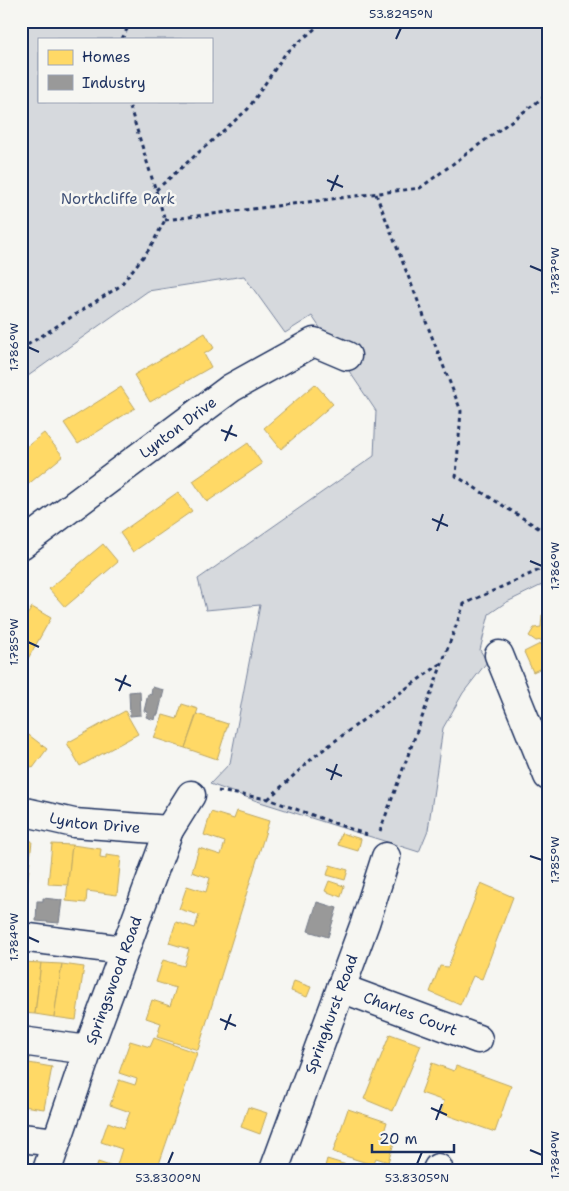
<svg xmlns="http://www.w3.org/2000/svg" width="569" height="1191" viewBox="0 0 569 1191" font-family="'Shantell Sans',sans-serif">
  <style>
    .green { fill: #d6d9dd; stroke: #78849e; fill-rule: evenodd }
    .homes { fill: #ffd966; stroke: #bba664 }
    .industry { fill: #999; stroke: #737987 }
    .lines { fill: none; stroke-linecap: round; stroke-linejoin: round }
    .minor-casing { stroke: #1b2f5e; stroke-width: 31 }
    .path { stroke: #1b2f5e; stroke-width: 3; stroke-dasharray: 4 4; stroke-linecap: butt }
    .minor { stroke: #f6f6f2; stroke-width: 28 }
    .ticks { fill: none; stroke: #1b2f5e; stroke-width: 2 }
    .labels { text-anchor: middle; dominant-baseline: central; stroke-width: 5; stroke-linejoin: round; paint-order: stroke }
    .park-label { font-size: 15px; fill: #405177; stroke: #f6f6f2 }
    .street-label { font-size: 15px; fill: #1b2f5e; stroke: #f6f6f2 }
    .neatline { fill: none; stroke: #1b2f5e; stroke-width: 2 }
    .ticks-label { font-size: 12px; text-anchor: middle; fill: #1b2f5e }
  </style>
  <rect width="100%" height="100%" fill="#f6f6f2"/>
  <filter id="ink" filterUnits="userSpaceOnUse"><feTurbulence type="fractalNoise" baseFrequency=".02" numOctaves="2"/><feDisplacementMap in="SourceGraphic" scale="10" xChannelSelector="R" yChannelSelector="G"/><feConvolveMatrix kernelMatrix="1 2 1 2 8 2 1 2 1" color-interpolation-filters="sRGB"/></filter>
  <g filter="url(#ink)">
    <path class="green" d="M 21,21 L 548,21 L 548,582 L 505,603 L 489,614 L 480,650 L 487,662 L 463,693 L 443,728 L 428,830 L 419,852 L 257,801 L 210,784 L 230,763 L 260,605 L 206,610 L 198,579 L 374,456 L 376,411 L 312,316 L 285,333 L 244,276 L 148,291 L 21,381 ZM 39,39 L 211,39 L 211,101 L 39,101 Z"/>
    <g class="homes">
      <path d="M 205,333 L 214,348 L 204,354 L 211,367 L 150,402 L 134,375 Z"/>
      <path d="M 315,384 L 333,404 L 281,449 L 264,428 Z"/>
      <path d="M 121,387 L 135,408 L 78,444 L 64,423 Z"/>
      <path d="M 44,433 L 63,456 L 21,490 L 21,451 Z"/>
      <path d="M 248,443 L 262,464 L 207,502 L 193,481 Z"/>
      <path d="M 178,492 L 192,511 L 133,552 L 120,533 Z"/>
      <path d="M 103,544 L 118,562 L 65,607 L 49,589 Z"/>
      <path d="M 32,607 L 51,618 L 21,671 L 21,625 Z"/>
      <path d="M 548,613 L 548,639 L 536,641 L 529,636 L 534,628 L 541,627 L 542,615 Z"/>
      <path d="M 548,640 L 548,665 L 533,672 L 524,652 Z"/>
      <path d="M 182,704 L 198,709 L 185,748 L 154,738 L 163,715 L 177,719 Z"/>
      <path d="M 125,711 L 138,734 L 80,766 L 67,743 Z"/>
      <path d="M 197,714 L 228,724 L 217,759 L 185,748 Z"/>
      <path d="M 21,729 L 47,749 L 33,768 L 21,759 Z"/>
      <path d="M 237,811 L 269,821 L 198,1050 L 157,1037 L 161,1023 L 146,1018 L 152,1000 L 170,1006 L 176,988 L 156,982 L 163,960 L 184,966 L 189,949 L 169,943 L 176,922 L 195,928 L 199,915 L 179,909 L 187,886 L 206,892 L 210,878 L 192,872 L 199,848 L 221,855 L 225,842 L 204,835 L 211,812 L 234,819 Z"/>
      <path d="M 341,833 L 361,839 L 358,851 L 338,845 Z"/>
      <path d="M 21,840 L 32,841 L 27,887 L 21,887 Z"/>
      <path d="M 52,844 L 72,845 L 68,885 L 48,884 Z"/>
      <path d="M 72,845 L 101,849 L 100,857 L 106,858 L 106,855 L 121,857 L 117,895 L 87,891 L 86,903 L 66,901 Z"/>
      <path d="M 330,865 L 348,870 L 345,880 L 327,875 Z"/>
      <path d="M 329,881 L 344,886 L 341,897 L 325,891 Z"/>
      <path d="M 481,883 L 513,897 L 482,979 L 473,976 L 460,1005 L 430,992 L 440,966 L 448,967 Z"/>
      <path d="M 23,962 L 41,963 L 35,1014 L 21,1013 L 21,978 Z"/>
      <path d="M 41,963 L 62,964 L 54,1017 L 35,1014 Z"/>
      <path d="M 62,964 L 84,967 L 76,1020 L 54,1017 Z"/>
      <path d="M 294,981 L 311,987 L 307,997 L 291,991 Z"/>
      <path d="M 390,1034 L 421,1045 L 393,1111 L 364,1099 Z"/>
      <path d="M 154,1038 L 197,1053 L 157,1170 L 96,1170 L 98,1162 L 116,1168 L 122,1149 L 101,1142 L 108,1122 L 124,1128 L 130,1112 L 110,1105 L 119,1080 L 135,1085 L 137,1079 L 119,1073 L 130,1041 L 150,1047 Z"/>
      <path d="M 21,1056 L 30,1058 L 23,1106 L 21,1105 Z"/>
      <path d="M 29,1063 L 52,1067 L 44,1109 L 23,1106 Z"/>
      <path d="M 432,1063 L 454,1071 L 456,1066 L 511,1086 L 495,1132 L 441,1113 L 444,1101 L 421,1093 Z"/>
      <path d="M 248,1107 L 267,1113 L 260,1134 L 241,1127 Z"/>
      <path d="M 348,1109 L 387,1122 L 382,1139 L 394,1143 L 388,1162 L 376,1158 L 373,1165 L 333,1152 Z"/>
      <path d="M 327,1159 L 363,1170 L 324,1170 Z"/>
    </g>
    <g class="industry">
      <path d="M 152,687 L 164,690 L 158,715 L 156,715 L 155,720 L 146,717 L 148,712 L 144,711 L 148,694 L 151,695 Z"/>
      <path d="M 140,691 L 141,715 L 130,716 L 129,692 Z"/>
      <path d="M 43,898 L 62,900 L 59,923 L 36,921 L 37,901 L 43,901 Z"/>
      <path d="M 317,902 L 337,908 L 328,937 L 308,931 Z"/>
    </g>
    <g class="lines">
      <g class="minor-casing">
        <g id="minor">
          <path id="s1" d="M 21,545 L 231,388 L 314,342 L 347,356"/>
          <path d="M 499,655 L 548,776"/>
          <path id="s2" d="M 21,811 L 74,823 L 169,830"/>
          <path d="M 21,937 L 124,950"/>
          <path id="s3" d="M 341,988 L 478,1039"/>
          <path d="M 21,1041 L 88,1050"/>
          <path d="M 21,1138 L 56,1142"/>
          <path id="s4" d="M 47,1170 L 88,1050 L 169,830 L 191,795"/>
          <path id="s5" d="M 274,1170 L 365,923 L 386,857"/>
          <path d="M 437,1170 L 438,1168"/>
        </g>
      </g>
      <g class="path">
        <path d="M 122,39 L 131,21"/>
        <path d="M 156,190 L 248,109 L 285,54 L 324,21"/>
        <path d="M 376,194 L 461,411 L 456,476 L 548,534"/>
        <path d="M 165,220 L 420,188 L 548,94"/>
        <path d="M 21,349 L 120,286 L 150,248 L 165,220 L 128,101"/>
        <path d="M 218,791 L 268,799 L 370,836"/>
        <path d="M 268,799 L 315,756 L 387,702 L 442,663"/>
        <path d="M 380,831 L 464,604 L 548,566"/>
      </g>
      <use href="#minor" class="minor"/>
    </g>
  </g>
  <path class="ticks" d="M 396,39 L 401,28M 327,180 L 343,187M 331,191 L 338,175M 530,266 L 542,271M 28,347 L 39,352M 221,430 L 237,436M 225,441 L 232,425M 432,519 L 448,526M 437,531 L 443,514M 530,561 L 542,566M 28,642 L 39,647M 115,679 L 131,686M 119,691 L 126,675M 326,769 L 342,776M 331,780 L 337,764M 530,856 L 542,860M 28,937 L 39,942M 220,1019 L 236,1026M 225,1030 L 231,1014M 431,1108 L 447,1115M 436,1120 L 442,1104M 530,1150 L 542,1155M 168,1164 L 173,1152M 417,1164 L 422,1152"/>
  <g class="labels">
    <g class="park-label">
      <text x="118" y="199">Northcliffe Park</text>
    </g>
    <g class="street-label">
      <text stroke="none"><textPath href="#s1" startOffset="196">Lynton Drive</textPath></text>
      <text stroke="none"><textPath href="#s2" startOffset="75">Lynton Drive</textPath></text>
      <text stroke="none"><textPath href="#s4" startOffset="201">Springswood Road</textPath></text>
      <text stroke="none"><textPath href="#s5" startOffset="166">Springhurst Road</textPath></text>
      <text stroke="none"><textPath href="#s3" startOffset="74">Charles Court</textPath></text>
    </g>
  </g>
  <rect width="569" height="1191" fill="none" stroke="#f6f6f2" stroke-width="55"/>
  <rect x="38" y="38" width="175" height="65" fill="#f6f6f2" stroke="#9ea6b7"/>
  <rect x="48" y="50" width="25" height="15" fill="#ffd966" stroke="#9ea6b7"/>
  <text x="82" y="62" font-size="15" fill="#1b2f5e">Homes</text>
  <rect x="48" y="75" width="25" height="15" fill="#999999" stroke="#9ea6b7"/>
  <text x="82" y="88" font-size="15" fill="#1b2f5e">Industry</text>
  <path d="M372 1144v8h82v-8" fill="none" stroke="#1b2f5e" stroke-width="2.5"/>
  <text x="379" y="1144" font-size="15" fill="#1b2f5e" stroke="#f6f6f2" stroke-width="4" paint-order="stroke">20 m</text>
  <rect x="28" y="28" width="514" height="1136" class="neatline"/>
  <g class="ticks-label">
    <text x="401" y="18">53.8295°N</text>
    <text transform="translate(555 271) rotate(-90)" y="4">1.787°W</text>
    <text transform="translate(14 347) rotate(-90)" y="4">1.786°W</text>
    <text transform="translate(555 566) rotate(-90)" y="4">1.786°W</text>
    <text transform="translate(14 642) rotate(-90)" y="4">1.785°W</text>
    <text transform="translate(555 860) rotate(-90)" y="4">1.785°W</text>
    <text transform="translate(14 937) rotate(-90)" y="4">1.784°W</text>
    <text transform="translate(555 1155) rotate(-90)" y="4">1.784°W</text>
    <text x="168" y="1182">53.8300°N</text>
    <text x="417" y="1182">53.8305°N</text>
  </g>
</svg>
